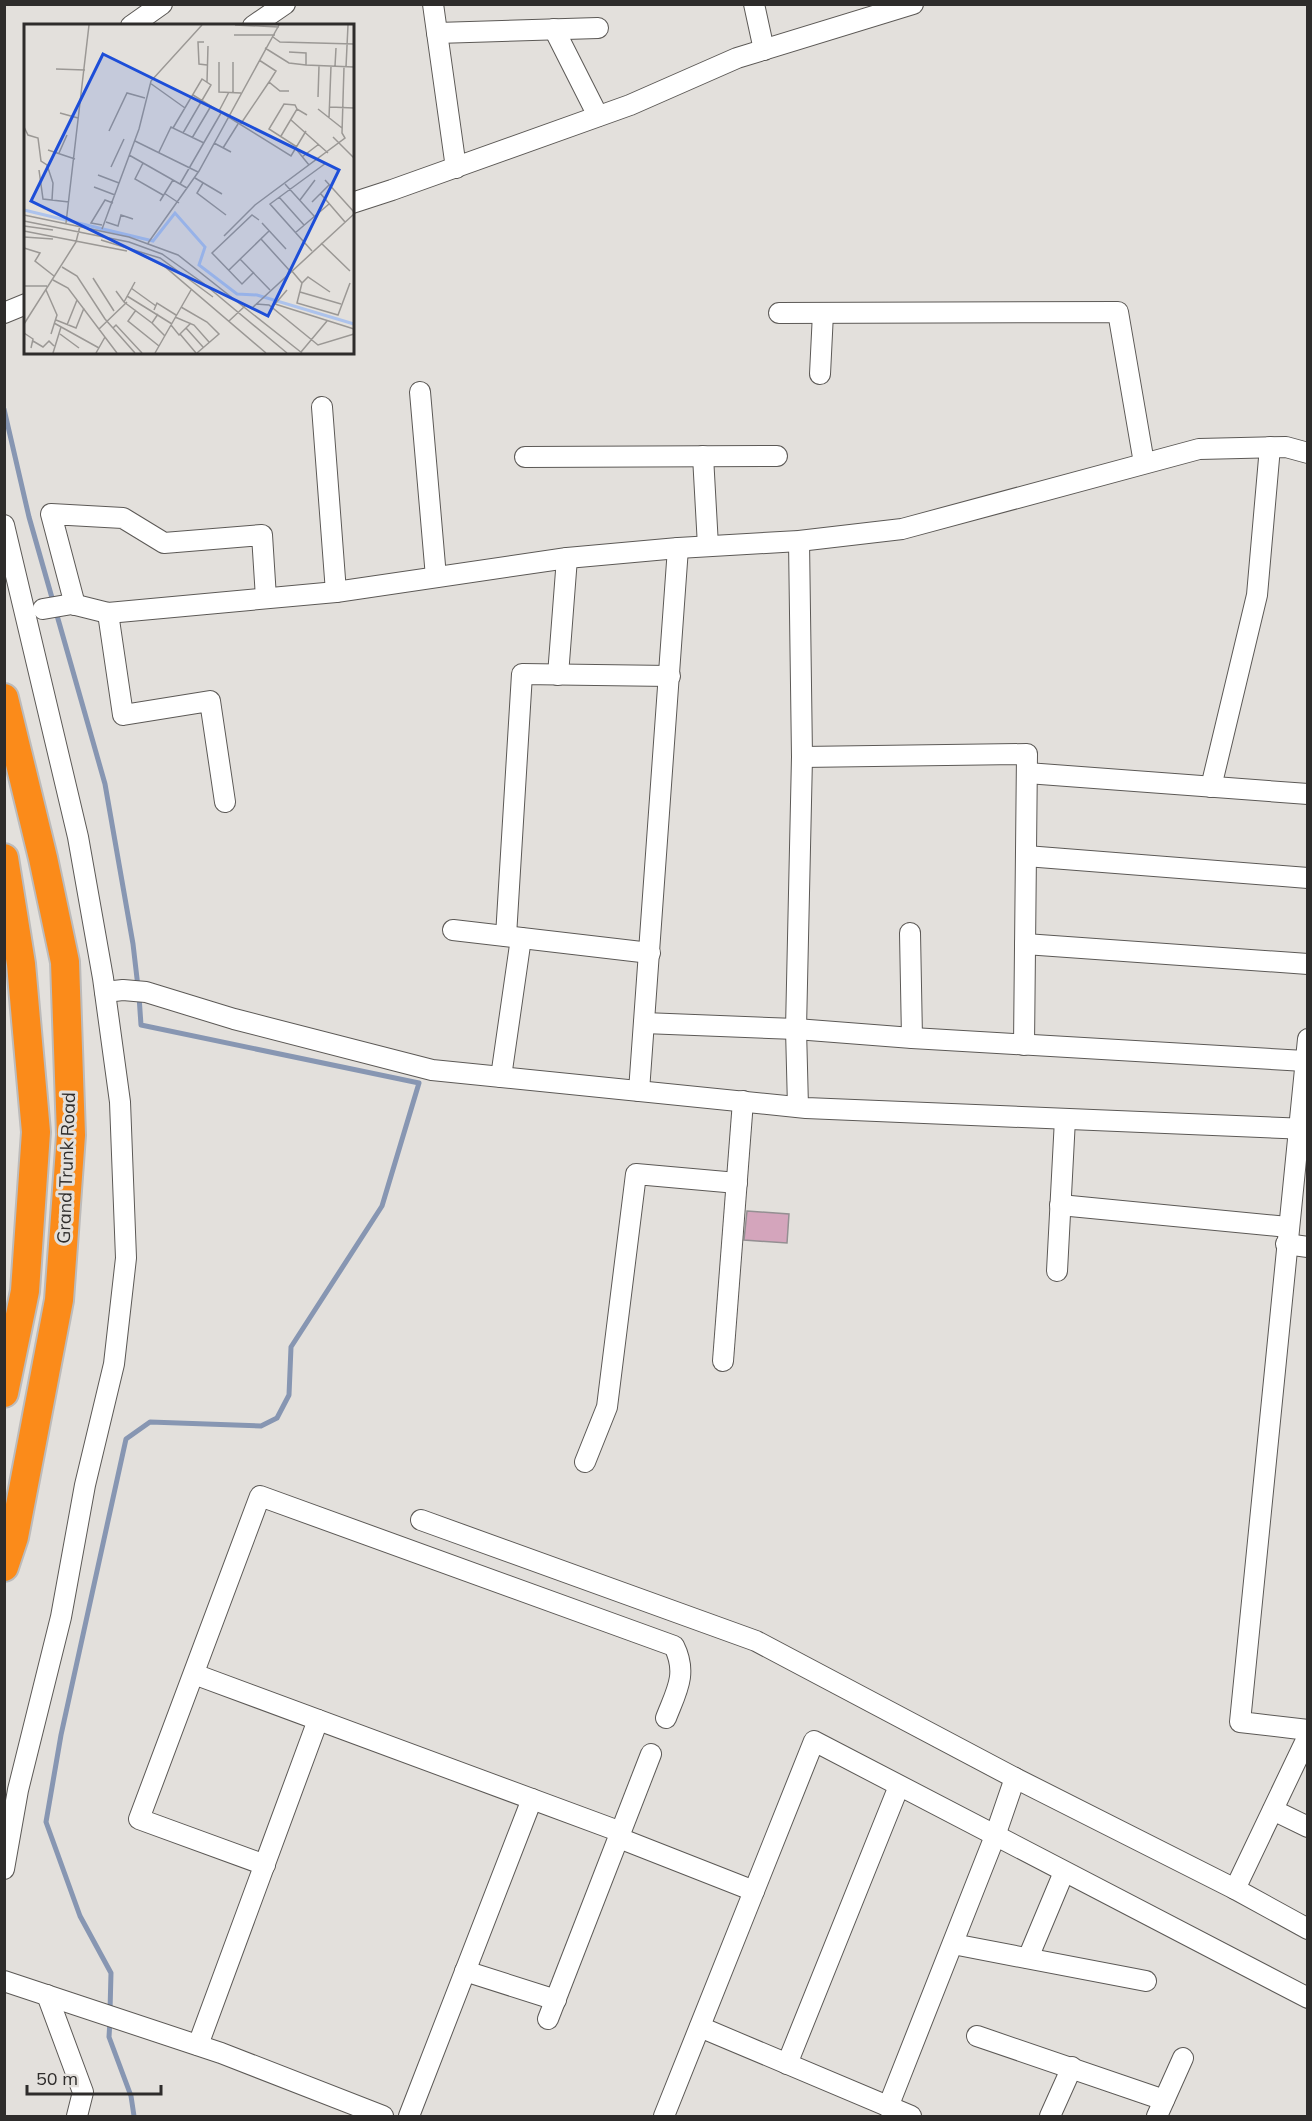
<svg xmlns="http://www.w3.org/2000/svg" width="1312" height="2121" viewBox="0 0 1312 2121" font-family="Mulish,sans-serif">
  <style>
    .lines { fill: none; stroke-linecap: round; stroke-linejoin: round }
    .stream { stroke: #8796b2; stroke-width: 5 }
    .building { fill: #d4a5bc; stroke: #948f92; stroke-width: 1.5 }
    .minor-casing { stroke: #5c5956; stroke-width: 22 }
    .highway-casing { stroke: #bcbbbb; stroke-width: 32 }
    .minor { stroke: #fff; stroke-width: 20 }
    .highway { stroke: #fb8b1a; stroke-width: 28 }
    .labels { text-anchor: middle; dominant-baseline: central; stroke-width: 6; stroke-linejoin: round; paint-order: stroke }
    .street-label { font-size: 18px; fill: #2e2c2b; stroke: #e3e0dc }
    .inset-river { fill: none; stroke: #adc3ec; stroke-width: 3 }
    .inset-road { fill: none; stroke: #9b9895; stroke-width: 1.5 }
    .view { fill: #1d4ed8; fill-opacity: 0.15; stroke: #1d4ed8; stroke-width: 3 }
    .inset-edge { fill: none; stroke: #2e2c2b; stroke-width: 3 }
  </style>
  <rect width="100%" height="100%" fill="#e3e0dc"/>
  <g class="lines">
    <g class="stream">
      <path d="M 4,409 L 29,517 L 105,784 L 133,944 L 138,987"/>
      <path d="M 110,2011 L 111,1973 L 80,1916 L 46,1822 L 61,1735 L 126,1439 L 150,1422 L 261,1426 L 277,1418 L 289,1395 L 291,1347 L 382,1206 L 419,1083 L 141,1025 L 139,996"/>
      <path d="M 110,2020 L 109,2037 L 131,2096 L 134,2116"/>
    </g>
  </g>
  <path class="building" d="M 747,1211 L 789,1214 L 787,1243 L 744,1240 Z"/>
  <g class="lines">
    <g class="minor-casing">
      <g id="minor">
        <path d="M 433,4 L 456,168"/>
        <path d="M 754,4 L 764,50"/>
        <path d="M 131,26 L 162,4"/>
        <path d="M 253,26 L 285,4"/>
        <path d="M 554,29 L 598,116"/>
        <path d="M 437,33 L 598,28"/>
        <path d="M 352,203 L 392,190 L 630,105 L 737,58 L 913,4"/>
        <path d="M 4,313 L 26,304"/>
        <path d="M 779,313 L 1118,312 L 1144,463"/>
        <path d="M 820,374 L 823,313"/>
        <path d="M 420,392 L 436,577"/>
        <path d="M 322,407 L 336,592"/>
        <path d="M 703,456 L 708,546"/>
        <path d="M 525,457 L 777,456"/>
        <path d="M 4,525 L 78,837 L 103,978 L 120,1102 L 126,1258 L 114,1364 L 85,1485 L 61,1617 L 18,1790 L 4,1869"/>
        <path d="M 75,605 L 51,514 L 123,518 L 164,543 L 262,535 L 266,598"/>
        <path d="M 43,609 L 72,604 L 108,613 L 336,592 L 567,558 L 678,548 L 799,541 L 902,529 L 1199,449 L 1286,447 L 1308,453"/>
        <path d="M 108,613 L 123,715 L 210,701 L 225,802"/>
        <path d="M 558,675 L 567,558"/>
        <path d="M 802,757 L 1027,754 L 1024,1045"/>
        <path d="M 1027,773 L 1308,794"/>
        <path d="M 1211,787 L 1257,595 L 1270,447"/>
        <path d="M 1026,856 L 1308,878"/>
        <path d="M 453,930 L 650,953"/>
        <path d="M 910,933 L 912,1038"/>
        <path d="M 506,936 L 522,674 L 670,676"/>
        <path d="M 1025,944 L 1308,964"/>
        <path d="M 105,992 L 123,990 L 146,992 L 234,1019 L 432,1070 L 806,1108 L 1308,1129"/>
        <path d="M 644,1023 L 796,1029 L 912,1038 L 1305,1061"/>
        <path d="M 1308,1039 L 1240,1722 L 1308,1730"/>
        <path d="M 501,1077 L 521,938"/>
        <path d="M 639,1091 L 678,548"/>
        <path d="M 798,1107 L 796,1029 L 802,757 L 799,541"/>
        <path d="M 1060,1205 L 1288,1227"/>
        <path d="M 1286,1244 L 1308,1247"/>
        <path d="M 1057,1271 L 1065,1119"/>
        <path d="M 723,1361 L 743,1101"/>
        <path d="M 585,1462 L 607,1407 L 636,1174 L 737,1183"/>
        <path d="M 421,1520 L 756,1641 L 1015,1778 L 1235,1889 L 1308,1929"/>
        <path d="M 194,1674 L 621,1832"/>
        <path d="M 1273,1810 L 1308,1827"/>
        <path d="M 619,1838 L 754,1891"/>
        <path d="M 265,1865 L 139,1819 L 260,1496 L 674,1646 C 688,1674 676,1692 666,1718"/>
        <path d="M 1235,1889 L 1308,1736"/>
        <path d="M 953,1944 L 1146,1981"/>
        <path d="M 1028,1958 L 1064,1872"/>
        <path d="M 465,1971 L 556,2000"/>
        <path d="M 4,1981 L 221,2053 L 383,2116"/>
        <path d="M 47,1995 L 83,2092 L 77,2116"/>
        <path d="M 548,2019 L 651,1754"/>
        <path d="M 700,2027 L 911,2116"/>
        <path d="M 977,2036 L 1164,2100"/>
        <path d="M 198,2045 L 318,1720"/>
        <path d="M 787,2064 L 899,1786"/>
        <path d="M 888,2107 L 995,1836 L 1015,1778"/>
        <path d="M 409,2116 L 532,1799"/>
        <path d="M 664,2116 L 814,1741 L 1308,1998"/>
        <path d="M 1050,2116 L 1072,2067"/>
        <path d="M 1157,2116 L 1183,2058"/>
      </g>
    </g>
    <g class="highway-casing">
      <g id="highway">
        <path d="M 4,698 L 43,858 L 65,962 L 71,1135 L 59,1300 L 14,1537 L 4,1567"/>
        <path d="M 4,858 L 21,964 L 36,1132 L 25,1291 L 4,1393"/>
      </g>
    </g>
    <use href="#minor" class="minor"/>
    <use href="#highway" class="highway"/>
  </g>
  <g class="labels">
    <g class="street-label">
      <text transform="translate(66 1168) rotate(-88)">Grand Trunk Road</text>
    </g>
  </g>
  <g transform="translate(24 24)">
    <rect width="330" height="330" fill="#e3e0dc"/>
    <path class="inset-river" d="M 0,186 L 129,217 L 151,189 L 181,223 L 175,241 L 213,270 L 233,271 L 330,300"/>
    <path class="inset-road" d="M 211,1 L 255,3M 210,11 L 251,11M 249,13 L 256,18 L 330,20M 180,18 L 174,18 L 175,40 L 183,41M 241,24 L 265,39 L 282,41M 265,28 L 282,29 L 282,41 L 330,43M 235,36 L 252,47 L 245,58 L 256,67 L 265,67M 195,38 L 195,68 L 217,69M 311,42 L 312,24M 322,43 L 324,1M 32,45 L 61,46M 183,58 L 184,22M 126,59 L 161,84M 209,69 L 209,38M 169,71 L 267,132 L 282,107M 294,73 L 295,42M 306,83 L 330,84M 294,85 L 318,104M 195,87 L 205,68M 36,89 L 54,94M 305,94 L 307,42M 267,96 L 304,129M 216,101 L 245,58M 0,103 L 4,111 L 14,114 L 17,137 L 23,141 L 29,159 L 28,176M 149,104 L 178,55 L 187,61 L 159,109M 85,107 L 103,69 L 121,74M 257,112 L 273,85 L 283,91M 309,113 L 330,134M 168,114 L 187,82M 111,117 L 174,148M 190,119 L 207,128M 273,123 L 245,105 L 260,80 L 271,81 L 273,85M 199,124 L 214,100M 272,125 L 285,141M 24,126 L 51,135M 135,128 L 147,103 L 180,119M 35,129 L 43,111M 105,131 L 163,164M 278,133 L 295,120M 119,139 L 111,155 L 139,171M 87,143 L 100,115M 15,146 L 19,175 L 45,178M 74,151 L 95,159M 171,154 L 198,170M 301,156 L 330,188M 179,159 L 173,169 L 202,191M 156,160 L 197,89M 261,160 L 290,192M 70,163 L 91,171M 140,169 L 155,179M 296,169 L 321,198M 255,173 L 280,201M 276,176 L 291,156M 136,177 L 149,156M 288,178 L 305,161M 0,191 L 105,213 L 154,231 L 278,329M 0,197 L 105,218 L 138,230 L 179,259 L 263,329M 82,198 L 94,202 L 97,191 L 109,195M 42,199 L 65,1M 238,199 L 262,225M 78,201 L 67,199 L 81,176 L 89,179M 0,202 L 29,206M 78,205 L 115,105 L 127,57 L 178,1M 0,207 L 103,227M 271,209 L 305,180M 200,212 L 231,181 L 321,114 L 318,109 L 320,43M 0,213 L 29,215M 237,215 L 266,247M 77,216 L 136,234 L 189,273M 124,219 L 175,147 L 255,1M 297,219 L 326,247M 0,224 L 16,229 L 11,237 L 30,252M 288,227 L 246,180 L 302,139M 120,232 L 140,242 L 242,329M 216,235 L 246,266M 38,243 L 53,252 L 81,295 L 111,329M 205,246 L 245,207M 267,246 L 278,259 L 273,279 L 314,291 L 326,259M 230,248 L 218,260 L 188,229 L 228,191 L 235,196M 69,254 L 90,287M 29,256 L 44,264 L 93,329M 278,259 L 284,253 L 306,268M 0,262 L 23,262M 107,264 L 132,282M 22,266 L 33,291 L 27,310M 92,267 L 100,278 L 128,299 L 134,290M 276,268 L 317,280M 103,272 L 148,300M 100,278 L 111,258M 232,280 L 245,281 L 294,321 L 330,310M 251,280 L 330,305M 251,280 L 263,266M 157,283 L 183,298 L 195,310 L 173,329M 227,285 L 330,190M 112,286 L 104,297 L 135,322M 130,286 L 133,279 L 152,291M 151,293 L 170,301 L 185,318M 32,296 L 52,304 L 60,284M 205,297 L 221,282M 30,299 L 75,324M 128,299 L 141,312M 0,300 L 52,218 L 56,202M 43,301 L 53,276M 147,301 L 155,311 L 167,299M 89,304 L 92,301 L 118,329M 162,304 L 179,323M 75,305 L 103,278M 0,309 L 9,315 L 7,324M 36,310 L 55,324M 156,310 L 172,329M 9,317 L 19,323 L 25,317 L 30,322M 277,328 L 303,297M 29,329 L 37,303M 72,329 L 81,313M 131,329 L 167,266"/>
    <path class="view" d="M 79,30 L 315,146 L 244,292 L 7,177 Z"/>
    <rect width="330" height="330" class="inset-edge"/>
  </g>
  <rect width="1312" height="2121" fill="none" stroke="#2e2c2b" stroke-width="12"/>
  <path d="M27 2085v9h134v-9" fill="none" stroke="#2e2c2b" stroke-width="3"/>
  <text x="36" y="2085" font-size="18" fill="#2e2c2b" stroke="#e3e0dc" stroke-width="4.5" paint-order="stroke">50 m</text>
</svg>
